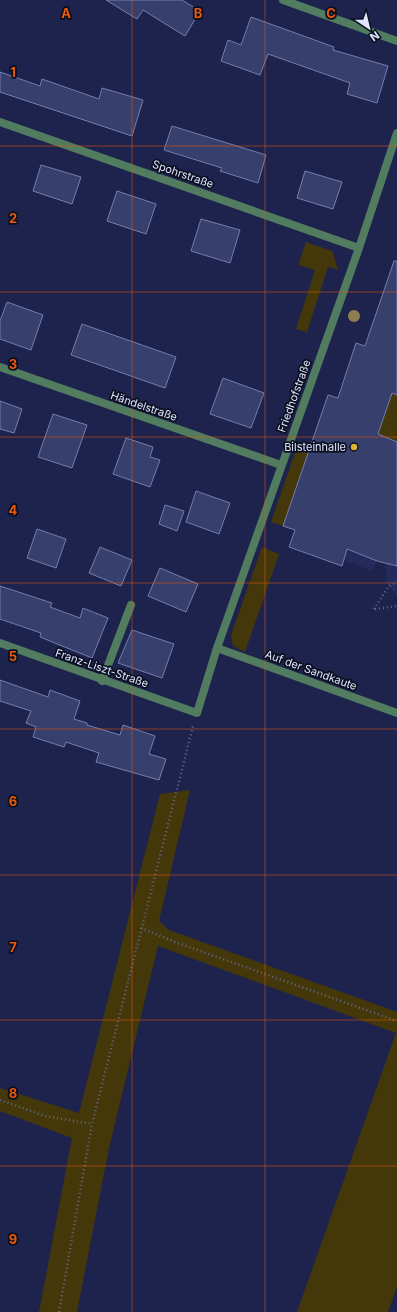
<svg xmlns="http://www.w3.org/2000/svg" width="397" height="1312" viewBox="0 0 397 1312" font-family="Inter,sans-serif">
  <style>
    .built { fill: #242b5c }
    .green { fill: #44380a }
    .building { fill: #373f6c; stroke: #737eaf }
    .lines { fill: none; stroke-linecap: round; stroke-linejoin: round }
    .path { stroke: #62688a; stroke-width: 2.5; stroke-dasharray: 1 3; stroke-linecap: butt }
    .lane { stroke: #517c5f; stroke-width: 8 }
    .street { stroke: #517c5f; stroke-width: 8 }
    .tree { fill: #8d7e4e }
    .grid { fill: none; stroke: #e8590c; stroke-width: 1; stroke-opacity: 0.55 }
    .poi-dot { fill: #d6b534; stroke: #0b0f21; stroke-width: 1.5 }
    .labels { text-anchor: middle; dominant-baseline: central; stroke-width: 3.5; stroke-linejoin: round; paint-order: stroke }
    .street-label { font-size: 11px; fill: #dfe5fb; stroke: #0b0f21 }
    .poi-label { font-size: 11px; fill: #dfe5fb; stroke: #0b0f21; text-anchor: end }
    .grid-label { font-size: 13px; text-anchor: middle; font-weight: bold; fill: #e8590c; stroke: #0b0f21; stroke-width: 3.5; stroke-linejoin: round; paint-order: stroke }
  </style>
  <rect width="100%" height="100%" fill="#1d234c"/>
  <g class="built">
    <path d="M 397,532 L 397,596 L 387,583 L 385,563 Z"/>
    <path d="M 348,550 L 377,561 L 372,571 L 344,560 Z"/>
  </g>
  <g class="green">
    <path d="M 306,242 L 332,251 L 338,270 L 328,267 L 307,332 L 296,329 L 315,270 L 298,265 Z"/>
    <path d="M 370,385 L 397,395 L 397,442 L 378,434 L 385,414 L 362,406 Z"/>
    <path d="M 297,447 L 309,451 L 283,526 L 271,522 Z"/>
    <path d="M 262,547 L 279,554 L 245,652 L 233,646 L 231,635 Z"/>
    <path d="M 190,790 L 159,921 L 169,930 L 397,1012 L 397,1287 L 388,1312 L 297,1312 L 396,1033 L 158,946 L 109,1148 L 77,1312 L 39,1312 L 72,1138 L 0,1111 L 0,1088 L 79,1113 L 160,794 Z"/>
  </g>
  <g class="building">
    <path d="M 106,0 L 182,0 L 200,11 L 185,36 L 143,10 L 137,19 Z"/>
    <path d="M 251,17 L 334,47 L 333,50 L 388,66 L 377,103 L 347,94 L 350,83 L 268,54 L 260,75 L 221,61 L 228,40 L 241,45 Z"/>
    <path d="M 0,72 L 40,86 L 42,79 L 99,99 L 102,88 L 143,100 L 132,136 L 0,92 Z"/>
    <path d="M 172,126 L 266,155 L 258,183 L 220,171 L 222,168 L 164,150 Z"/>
    <path d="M 41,165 L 81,177 L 72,204 L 33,191 Z"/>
    <path d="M 305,171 L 342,182 L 333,209 L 297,198 Z"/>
    <path d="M 117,191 L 156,204 L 146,234 L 107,221 Z"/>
    <path d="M 201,219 L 240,230 L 230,263 L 191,251 Z"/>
    <path d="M 394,261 L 397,261 L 397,395 L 392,393 L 378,434 L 397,442 L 397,566 L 377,561 L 347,549 L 342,566 L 289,547 L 295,530 L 283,526 L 328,395 L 338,398 L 356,343 L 365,346 Z"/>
    <path d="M 7,302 L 43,315 L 31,350 L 0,339 L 0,321 Z"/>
    <path d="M 82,324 L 176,357 L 165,388 L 71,355 Z"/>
    <path d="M 223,378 L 264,393 L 251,428 L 210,414 Z"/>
    <path d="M 0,401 L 22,409 L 14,433 L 0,429 Z"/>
    <path d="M 53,414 L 87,425 L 72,468 L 38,457 Z"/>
    <path d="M 126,438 L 153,447 L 150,457 L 160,460 L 150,487 L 113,474 Z"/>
    <path d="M 196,491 L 230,503 L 219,534 L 186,522 Z"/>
    <path d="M 165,505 L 184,511 L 177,531 L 159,524 Z"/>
    <path d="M 37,529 L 66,539 L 56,568 L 27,558 Z"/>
    <path d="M 100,547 L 132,560 L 121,586 L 89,573 Z"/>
    <path d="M 160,568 L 198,584 L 186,612 L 148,596 Z"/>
    <path d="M 0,586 L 52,603 L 50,607 L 80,618 L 83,608 L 108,618 L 92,658 L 40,637 L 41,633 L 0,619 Z"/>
    <path d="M 132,630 L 174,644 L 162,678 L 118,663 Z"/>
    <path d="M 0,680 L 48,697 L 50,690 L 80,701 L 74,719 L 87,723 L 87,725 L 120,735 L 123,725 L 155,736 L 149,754 L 166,759 L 159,780 L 96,762 L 99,753 L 66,742 L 64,747 L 33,737 L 36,727 L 26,723 L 31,711 L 0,701 Z"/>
  </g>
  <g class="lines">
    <g class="path">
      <path d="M 374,609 L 389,586 L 397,582"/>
      <path d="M 375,609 L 397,606"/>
      <path d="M 141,928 L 175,942 L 397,1021"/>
      <path d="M 0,1100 L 45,1116 L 92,1124"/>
      <path d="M 59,1312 L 92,1124 L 193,726"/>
    </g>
    <path class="lane" d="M 102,681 L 131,605"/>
    <g class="street">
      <path d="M 283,0 L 397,41"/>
      <path d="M 0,122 L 359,248"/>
      <path d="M 0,367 L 281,465"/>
      <path d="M 0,643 L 197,713 L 217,648 L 359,248 L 397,133"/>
      <path d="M 217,648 L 397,713"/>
    </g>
  </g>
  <circle class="tree" cx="354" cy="316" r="6"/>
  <path class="grid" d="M 132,0 L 132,1312M 265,0 L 265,1312M 0,146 L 397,146M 0,292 L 397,292M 0,437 L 397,437M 0,583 L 397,583M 0,729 L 397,729M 0,875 L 397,875M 0,1020 L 397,1020M 0,1166 L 397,1166"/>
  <circle class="poi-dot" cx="354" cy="447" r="4"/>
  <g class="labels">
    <g class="street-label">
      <text transform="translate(183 174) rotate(19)">Spohrstraße</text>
      <text transform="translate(294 396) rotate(-70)">Friedhofstraße</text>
      <text transform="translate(144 406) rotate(19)">Händelstraße</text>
      <text transform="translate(102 668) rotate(19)">Franz-Liszt-Straße</text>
      <text transform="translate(311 670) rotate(20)">Auf der Sandkaute</text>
    </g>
    <g class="poi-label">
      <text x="346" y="447">Bilsteinhalle</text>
    </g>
  </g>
  <g class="grid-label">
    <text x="66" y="18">A</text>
    <text x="198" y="18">B</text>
    <text x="331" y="18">C</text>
    <text x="13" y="77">1</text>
    <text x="13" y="223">2</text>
    <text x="13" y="369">3</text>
    <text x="13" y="515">4</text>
    <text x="13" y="661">5</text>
    <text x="13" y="806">6</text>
    <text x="13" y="952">7</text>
    <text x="13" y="1098">8</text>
    <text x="13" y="1244">9</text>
  </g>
  <g transform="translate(369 28) rotate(145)" stroke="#0b0f21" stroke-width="3" paint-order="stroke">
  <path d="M0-3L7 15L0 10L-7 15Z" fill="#dfe5fb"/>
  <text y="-6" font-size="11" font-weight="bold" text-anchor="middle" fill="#dfe5fb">N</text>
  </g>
</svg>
